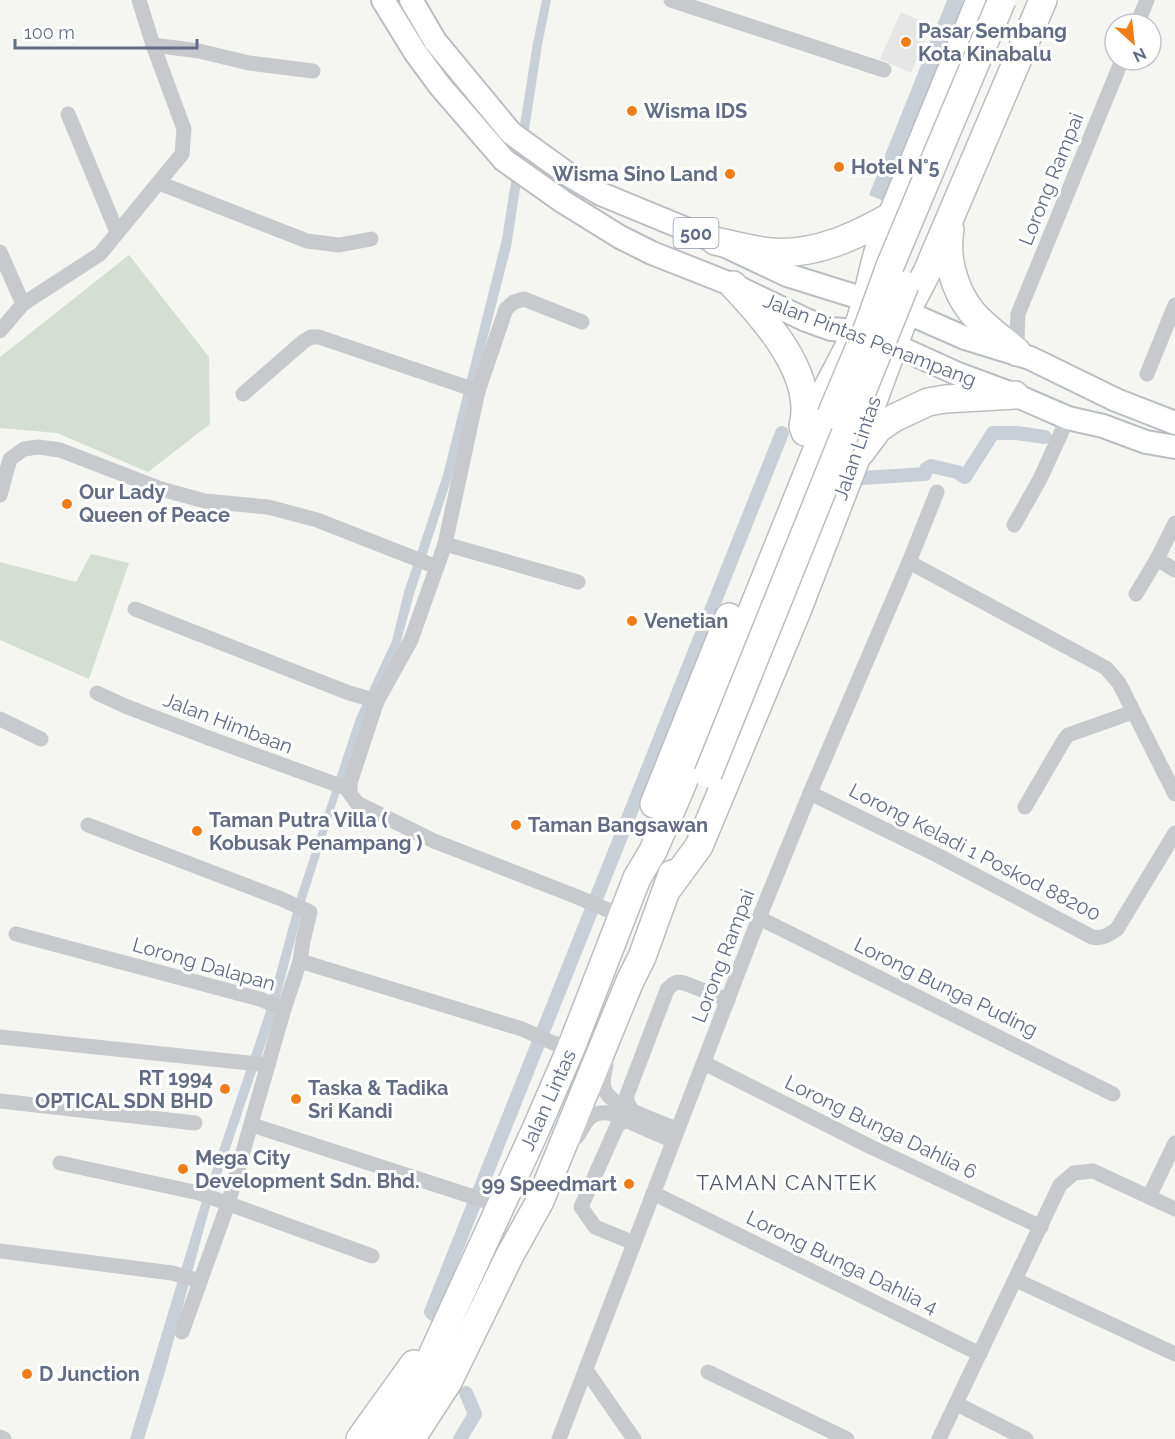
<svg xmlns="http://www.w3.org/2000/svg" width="1175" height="1439" viewBox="0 0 1175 1439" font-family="Raleway,sans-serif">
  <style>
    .built { fill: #e5e6e5 }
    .green { fill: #d4ded2 }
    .water { fill: #c9cfd6 }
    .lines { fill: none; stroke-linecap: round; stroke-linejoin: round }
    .canal { stroke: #c9cfd6; stroke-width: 14 }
    .primary-casing { stroke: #bbbdc2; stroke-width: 26 }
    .highway-casing { stroke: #bbbcbf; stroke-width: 30 }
    .street { stroke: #c7c9cd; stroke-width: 15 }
    .primary { stroke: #fff; stroke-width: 22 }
    .highway { stroke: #fff; stroke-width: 27 }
    .highway-bridge-casing { stroke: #bbbcbf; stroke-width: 30; stroke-linecap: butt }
    .highway-bridge { stroke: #fff; stroke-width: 27 }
    .poi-dot { fill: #f37c14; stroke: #fff; stroke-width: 2 }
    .labels { text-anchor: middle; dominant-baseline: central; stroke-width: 6; stroke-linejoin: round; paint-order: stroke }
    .shield { fill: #fff; stroke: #9199aa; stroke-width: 1.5 }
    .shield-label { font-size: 18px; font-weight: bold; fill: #626d85 }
    .poi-label { font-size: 20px; font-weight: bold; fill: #626d85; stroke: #fff; text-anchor: start }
    .street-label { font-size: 20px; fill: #626d85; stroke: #fff }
    .neighbourhood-label { font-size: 21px; letter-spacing: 1.5px; fill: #50586a; stroke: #fff }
  </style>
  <rect width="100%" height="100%" fill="#f5f6f1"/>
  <path class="built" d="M 901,12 L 932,26 L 911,73 L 880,59 Z"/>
  <g class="green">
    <path d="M 129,255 L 209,357 L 210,424 L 148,472 L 57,433 L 0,428 L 0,357 Z"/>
    <path d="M 91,554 L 129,563 L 89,679 L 0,640 L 0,562 L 76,582 Z"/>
  </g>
  <g class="water">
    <path d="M 542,0 L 551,0 L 542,45 L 511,247 L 450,483 L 414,594 L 400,645 L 342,785 L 305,902 L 275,1016 L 209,1210 L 165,1372 L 144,1439 L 130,1439 L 200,1207 L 265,1014 L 297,897 L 356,718 L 392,641 L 404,592 L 443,475 L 502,239 L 533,43 Z"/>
    <path d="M 947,0 L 964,0 L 884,201 L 869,195 Z"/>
  </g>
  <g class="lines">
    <g class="canal">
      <path d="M 862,478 L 925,474 L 926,469 L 931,466 L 957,472 L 965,477 L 993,433 L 1017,433 L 1045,437"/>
      <path d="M 436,1316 L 431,1312 L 782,433"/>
      <path d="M 460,1439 L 475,1414 L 466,1393"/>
    </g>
    <g class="primary-casing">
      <g id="primary">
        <path d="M 383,0 L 415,52 L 440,86 L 504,160 L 562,201 L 620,237 L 652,253 L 733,285 L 806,320 L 831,329 L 856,331 L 894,345 L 958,374 L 1015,395 L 1068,418 L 1103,426 L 1146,442 L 1175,447"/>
        <path d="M 411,0 L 435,41 L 511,133 L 572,177 L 601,194 L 715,241 L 787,275 L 906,312 L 965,338 L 1030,358 L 1116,400 L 1175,423"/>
      </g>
    </g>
    <g class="highway-casing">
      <g id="highway">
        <path d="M 950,230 C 945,257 954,289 971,311 C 982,325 1003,340 1017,352"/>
        <path d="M 715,241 C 733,245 752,250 770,252 C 815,256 856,236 893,215"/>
        <path d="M 733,285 C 765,319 816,375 803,426"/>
        <path d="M 805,432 C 821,398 840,366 856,332 C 869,301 871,268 883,237 L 980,0"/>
        <path d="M 861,452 L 878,429 L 894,418 L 928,402 L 945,399 L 1015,395"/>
        <path d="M 654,804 L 729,617"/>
        <path d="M 666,891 L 699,846 L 797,611 L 857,456 L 869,412 L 906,312 L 927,272 L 1043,0"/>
        <path d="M 360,1439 L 414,1364"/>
        <path d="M 386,1439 L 405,1411 L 430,1360 L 536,1129 L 571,1048 L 637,878 L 653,851 L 679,792 L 831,415"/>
        <path d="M 411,1439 L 448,1382 L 510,1255 L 540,1201 L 630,981 L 642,957 L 672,874"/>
      </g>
    </g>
    <g class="street">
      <path d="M 671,0 L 884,70"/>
      <path d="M 1137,24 L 1147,0"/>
      <path d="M 153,45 L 199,51 L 249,63 L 313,71"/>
      <path d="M 68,114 L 117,232"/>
      <path d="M 159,183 L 307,241 L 339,245 L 371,239"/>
      <path d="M 0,252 L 23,304"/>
      <path d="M 0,331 L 23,304 L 100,254 L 182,154 L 184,129 L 153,45 L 139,0"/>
      <path d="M 1023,351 L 1017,339 L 1018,314 L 1122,60"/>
      <path d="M 1147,374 L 1175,305"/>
      <path d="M 243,394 L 304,341 L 311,337 L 319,337 L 478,391"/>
      <path d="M 0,495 L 10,459 L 24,449 L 38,447 L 60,450 L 161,489 L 205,501 L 268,507 L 317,520 L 437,567"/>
      <path d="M 1014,525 L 1040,479 L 1068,418"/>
      <path d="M 445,544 L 478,391 L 506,309 L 514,302 L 524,299 L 582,322"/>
      <path d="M 1157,559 L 1175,570"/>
      <path d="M 909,562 L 1106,668 L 1119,683 L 1175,794"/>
      <path d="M 1136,594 L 1157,559 L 1175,523"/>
      <path d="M 135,609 L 349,693 L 377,701"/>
      <path d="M 97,693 L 125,706 L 206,737 L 346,788 L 357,803 L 434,841 L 575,896 L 622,916"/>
      <path d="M 0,719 L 41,739"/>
      <path d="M 350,791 L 350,783 L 377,701 L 411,640 L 445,544 L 578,582"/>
      <path d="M 810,793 L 937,855 L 1092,937 C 1103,939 1108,935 1117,929 L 1175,833"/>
      <path d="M 1025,807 L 1064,740 L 1068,735 L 1133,712"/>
      <path d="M 88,825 L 279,898 L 310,912 L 303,941 L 300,961"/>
      <path d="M 759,918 L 1113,1094"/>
      <path d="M 16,934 L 260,999 L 284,1009"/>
      <path d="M 0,1037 L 268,1065"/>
      <path d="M 704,1063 L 871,1147 L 1041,1227"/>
      <path d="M 606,1064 C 605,1072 602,1080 604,1088 C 608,1106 660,1122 677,1129"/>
      <path d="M 0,1101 L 195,1123"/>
      <path d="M 631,1109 L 627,1102 L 627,1095 L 667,990 C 673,983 676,981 684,983 L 728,1000"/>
      <path d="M 625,1120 L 617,1126 L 581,1207 L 595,1227 L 634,1243"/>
      <path d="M 252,1125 L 489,1202 L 501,1204"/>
      <path d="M 577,1137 C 586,1122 589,1111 609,1113 L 673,1141"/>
      <path d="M 60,1163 L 199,1193 L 372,1256"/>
      <path d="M 653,1193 L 980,1354"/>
      <path d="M 1149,1197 L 1175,1143"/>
      <path d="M 0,1251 L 172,1273 L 200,1281"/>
      <path d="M 1016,1280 L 1175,1354"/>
      <path d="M 182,1332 L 228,1204 L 284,1009 L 300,961 L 522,1029 L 553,1043 L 571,1048"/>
      <path d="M 586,1370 L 634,1439"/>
      <path d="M 708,1372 L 847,1439"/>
      <path d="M 957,1404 L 1026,1439"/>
      <path d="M 0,1437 L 4,1439"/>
      <path d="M 559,1439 L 759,918 L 810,793 L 909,562 L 937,492"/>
      <path d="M 939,1439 L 1060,1185 L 1074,1173 L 1093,1171 L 1175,1209"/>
    </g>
    <use href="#primary" class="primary"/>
    <use href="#highway" class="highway"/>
    <g class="highway-bridge-casing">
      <g id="highway-bridge">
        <path d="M 831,415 L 868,327 L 890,266 L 1002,0"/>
        <path d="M 708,774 L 905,285"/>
      </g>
    </g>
    <use href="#highway-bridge" class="highway-bridge"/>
  </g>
  <g class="poi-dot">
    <circle cx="906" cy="42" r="6"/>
    <circle cx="632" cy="111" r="6"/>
    <circle cx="839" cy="167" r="6"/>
    <circle cx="730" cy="174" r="6"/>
    <circle cx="67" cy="504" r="6"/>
    <circle cx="632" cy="621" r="6"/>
    <circle cx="516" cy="825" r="6"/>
    <circle cx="197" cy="831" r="6"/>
    <circle cx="225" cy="1089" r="6"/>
    <circle cx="296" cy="1099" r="6"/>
    <circle cx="183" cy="1169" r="6"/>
    <circle cx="629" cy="1184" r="6"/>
    <circle cx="27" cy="1374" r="6"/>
  </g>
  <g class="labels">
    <rect class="shield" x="673.5" y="218" width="45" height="30" rx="4.5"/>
    <g class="shield-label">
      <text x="696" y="233">500</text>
    </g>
    <g class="poi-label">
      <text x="918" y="31">Pasar Sembang<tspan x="918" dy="23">Kota Kinabalu</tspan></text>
      <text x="644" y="111">Wisma IDS</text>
      <text x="851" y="167">Hotel N°5</text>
      <text x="718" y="174" text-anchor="end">Wisma Sino Land</text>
      <text x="79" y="492">Our Lady<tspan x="79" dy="23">Queen of Peace</tspan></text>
      <text x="644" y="621">Venetian</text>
      <text x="209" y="820">Taman Putra Villa (<tspan x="209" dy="23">Kobusak Penampang )</tspan></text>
      <text x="528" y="825">Taman Bangsawan</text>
      <text x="213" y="1078" text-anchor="end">RT 1994<tspan x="213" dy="23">OPTICAL SDN BHD</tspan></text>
      <text x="308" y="1088">Taska &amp; Tadika<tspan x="308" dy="23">Sri Kandi</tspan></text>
      <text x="195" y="1158">Mega City<tspan x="195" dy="23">Development Sdn. Bhd.</tspan></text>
      <text x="617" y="1184" text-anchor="end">99 Speedmart</text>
      <text x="39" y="1374">D Junction</text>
    </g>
    <g class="street-label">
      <text transform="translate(1051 179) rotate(-68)">Lorong Rampai</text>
      <text transform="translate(870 340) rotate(21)">Jalan Pintas Penampang</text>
      <text transform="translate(857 448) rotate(-71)">Jalan Lintas</text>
      <text transform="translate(228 723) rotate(21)">Jalan Himbaan</text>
      <text transform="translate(975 852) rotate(27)">Lorong Keladi 1 Poskod 88200</text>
      <text transform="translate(723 956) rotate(-69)">Lorong Rampai</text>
      <text transform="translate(204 964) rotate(16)">Lorong Dalapan</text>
      <text transform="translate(946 987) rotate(26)">Lorong Bunga Puding</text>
      <text transform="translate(548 1100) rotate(-66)">Jalan Lintas</text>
      <text transform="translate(881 1127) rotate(26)">Lorong Bunga Dahlia 6</text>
      <text transform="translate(842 1262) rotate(26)">Lorong Bunga Dahlia 4</text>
    </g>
    <g class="neighbourhood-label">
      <text x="787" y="1182">TAMAN CANTEK</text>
    </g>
  </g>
  <g transform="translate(1133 42) rotate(153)"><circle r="28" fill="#ffffff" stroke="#c0c5ce" stroke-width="1.5"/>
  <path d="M0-4.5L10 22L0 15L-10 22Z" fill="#f37c14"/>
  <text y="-9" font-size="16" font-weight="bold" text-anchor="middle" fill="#626d85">N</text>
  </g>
  <path d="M15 39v9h182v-9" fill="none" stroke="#626d85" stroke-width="3"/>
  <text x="24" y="39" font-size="18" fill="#626d85" stroke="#ffffff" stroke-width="4.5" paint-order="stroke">100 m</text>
</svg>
